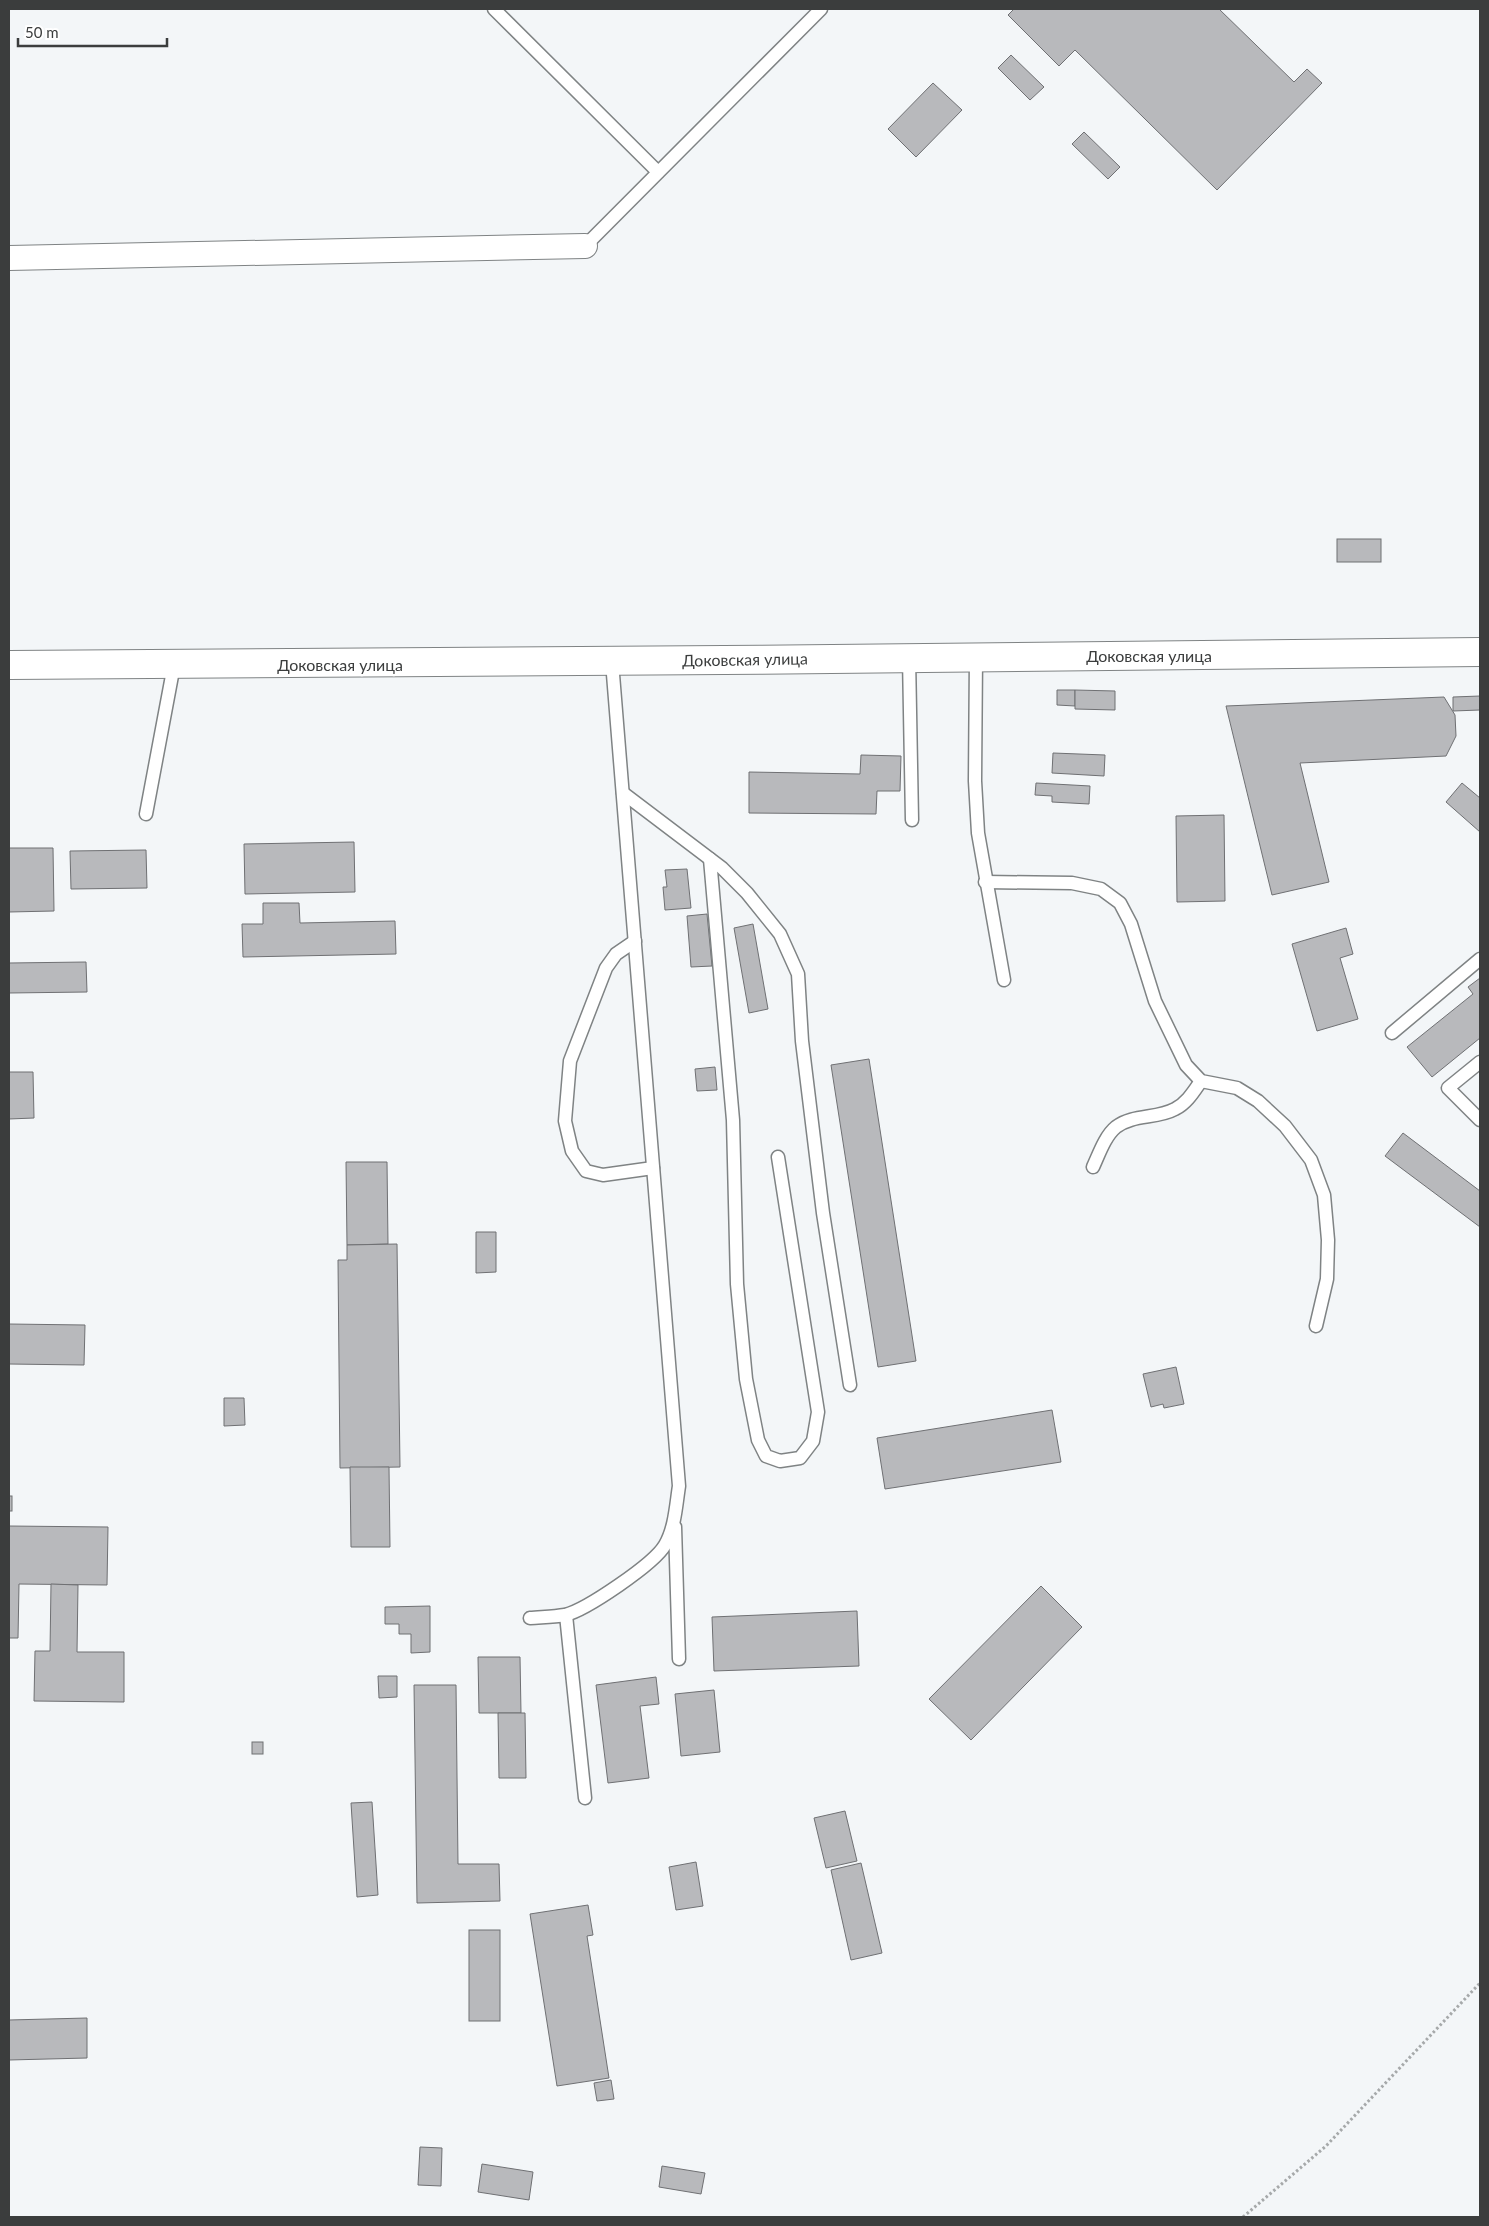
<svg xmlns="http://www.w3.org/2000/svg" width="1489" height="2226" viewBox="0 0 1489 2226" font-family="Lato,sans-serif">
  <style>
    .building { fill: #b8b9bc; stroke: #6f7073 }
    .lines { fill: none; stroke-linecap: round; stroke-linejoin: round }
    .service-casing { stroke: #7f8384; stroke-width: 15 }
    .minor-casing { stroke: #7f8384; stroke-width: 26 }
    .tertiary-casing { stroke: #7f8384; stroke-width: 30 }
    .path { stroke: #a6a9aa; stroke-width: 3; stroke-dasharray: 2.5 2.5; stroke-linecap: butt }
    .service { stroke: #fff; stroke-width: 12 }
    .minor { stroke: #fff; stroke-width: 24 }
    .tertiary { stroke: #fff; stroke-width: 28 }
    .labels { text-anchor: middle; dominant-baseline: central; stroke-width: 4.5; stroke-linejoin: round; paint-order: stroke }
    .street-label { font-size: 16px; fill: #3b3d3d; stroke: #fff }
  </style>
  <rect width="100%" height="100%" fill="#f3f6f8"/>
  <g class="building">
    <path d="M 1014,9 L 1219,9 L 1294,82 L 1307,69 L 1322,83 L 1217,190 L 1075,50 L 1059,66 L 1008,15 Z"/>
    <path d="M 1011,55 L 1044,87 L 1030,100 L 998,68 Z"/>
    <path d="M 933,83 L 962,110 L 916,157 L 888,129 Z"/>
    <path d="M 1084,132 L 1120,167 L 1108,179 L 1072,144 Z"/>
    <rect x="1337" y="539" width="44" height="23"/>
    <path d="M 1057,690 L 1075,690 L 1075,706 L 1057,705 Z"/>
    <path d="M 1075,690 L 1115,691 L 1115,710 L 1075,709 Z"/>
    <path d="M 1480,696 L 1480,710 L 1453,711 L 1453,697 Z"/>
    <path d="M 1444,697 L 1455,715 L 1456,736 L 1446,756 L 1300,763 L 1329,882 L 1272,895 L 1226,706 Z"/>
    <path d="M 1053,753 L 1105,755 L 1104,776 L 1052,773 Z"/>
    <path d="M 861,755 L 901,756 L 900,791 L 877,791 L 876,814 L 749,813 L 749,772 L 860,774 Z"/>
    <path d="M 1036,783 L 1090,786 L 1089,804 L 1052,802 L 1052,796 L 1035,795 Z"/>
    <path d="M 1462,783 L 1480,798 L 1480,832 L 1446,802 Z"/>
    <path d="M 1224,815 L 1225,901 L 1177,902 L 1176,816 Z"/>
    <path d="M 354,842 L 355,892 L 245,894 L 244,844 Z"/>
    <path d="M 9,848 L 53,848 L 54,911 L 9,912 Z"/>
    <path d="M 146,850 L 147,888 L 71,889 L 70,851 Z"/>
    <path d="M 687,869 L 691,908 L 665,910 L 663,887 L 667,887 L 665,870 Z"/>
    <path d="M 263,903 L 299,903 L 300,923 L 395,921 L 396,954 L 243,957 L 242,924 L 263,924 Z"/>
    <path d="M 707,914 L 712,966 L 691,967 L 687,916 Z"/>
    <path d="M 753,924 L 768,1009 L 749,1013 L 734,928 Z"/>
    <path d="M 1346,928 L 1353,954 L 1340,958 L 1358,1019 L 1317,1031 L 1292,944 Z"/>
    <path d="M 86,962 L 87,992 L 9,993 L 9,963 Z"/>
    <path d="M 1480,978 L 1480,1038 L 1432,1077 L 1407,1047 L 1473,994 L 1468,987 Z"/>
    <path d="M 869,1059 L 916,1361 L 878,1367 L 831,1065 Z"/>
    <path d="M 715,1067 L 717,1090 L 697,1091 L 695,1069 Z"/>
    <path d="M 9,1072 L 33,1072 L 34,1118 L 9,1119 Z"/>
    <path d="M 1403,1133 L 1480,1191 L 1480,1227 L 1385,1156 Z"/>
    <path d="M 346,1162 L 387,1162 L 388,1244 L 347,1245 Z"/>
    <path d="M 476,1232 L 496,1232 L 496,1272 L 476,1273 Z"/>
    <path d="M 397,1244 L 400,1467 L 340,1468 L 338,1260 L 347,1260 L 347,1245 Z"/>
    <path d="M 9,1324 L 85,1325 L 84,1365 L 9,1364 Z"/>
    <path d="M 1176,1367 L 1184,1404 L 1164,1408 L 1163,1404 L 1151,1407 L 1143,1374 Z"/>
    <path d="M 224,1398 L 244,1398 L 245,1425 L 224,1426 Z"/>
    <path d="M 1052,1410 L 1061,1462 L 885,1489 L 877,1438 Z"/>
    <path d="M 350,1467 L 389,1467 L 390,1547 L 351,1547 Z"/>
    <rect x="9" y="1496" width="3" height="15"/>
    <path d="M 9,1526 L 108,1527 L 107,1585 L 19,1584 L 18,1638 L 9,1638 Z"/>
    <path d="M 51,1584 L 78,1585 L 77,1652 L 124,1652 L 124,1702 L 34,1701 L 35,1651 L 50,1651 Z"/>
    <path d="M 1041,1586 L 1082,1627 L 971,1740 L 929,1699 Z"/>
    <path d="M 430,1606 L 430,1652 L 411,1653 L 411,1634 L 399,1634 L 399,1624 L 385,1624 L 385,1607 Z"/>
    <path d="M 857,1611 L 859,1666 L 714,1671 L 712,1617 Z"/>
    <path d="M 478,1657 L 520,1657 L 521,1713 L 479,1713 Z"/>
    <path d="M 378,1676 L 397,1676 L 397,1697 L 379,1698 Z"/>
    <path d="M 656,1677 L 659,1704 L 640,1706 L 649,1778 L 608,1783 L 596,1685 Z"/>
    <path d="M 414,1685 L 456,1685 L 458,1864 L 499,1864 L 500,1901 L 417,1903 Z"/>
    <path d="M 714,1690 L 720,1752 L 681,1756 L 675,1694 Z"/>
    <path d="M 498,1713 L 525,1713 L 526,1778 L 499,1778 Z"/>
    <rect x="252" y="1742" width="11" height="12"/>
    <path d="M 372,1802 L 378,1895 L 357,1897 L 351,1803 Z"/>
    <path d="M 845,1811 L 857,1861 L 826,1868 L 814,1818 Z"/>
    <path d="M 696,1862 L 703,1906 L 676,1910 L 669,1867 Z"/>
    <path d="M 861,1863 L 882,1953 L 851,1960 L 831,1870 Z"/>
    <path d="M 588,1905 L 593,1935 L 587,1936 L 609,2078 L 557,2086 L 530,1914 Z"/>
    <rect x="469" y="1930" width="31" height="91"/>
    <path d="M 87,2018 L 87,2058 L 9,2060 L 9,2020 Z"/>
    <path d="M 611,2080 L 614,2099 L 597,2101 L 594,2083 Z"/>
    <path d="M 420,2147 L 442,2148 L 441,2186 L 418,2185 Z"/>
    <path d="M 482,2164 L 533,2172 L 529,2200 L 478,2192 Z"/>
    <path d="M 662,2166 L 705,2173 L 701,2194 L 659,2187 Z"/>
  </g>
  <g class="lines">
    <g class="service-casing">
      <g id="service">
        <path d="M 494,9 L 658,172"/>
        <path d="M 585,246 L 821,9"/>
        <path d="M 976,656 L 975,781 L 978,833 L 1004,980"/>
        <path d="M 909,657 L 912,820"/>
        <path d="M 623,793 L 722,868 L 747,893 L 780,934 L 798,974 L 802,1041 L 823,1213 L 850,1385"/>
        <path d="M 146,814 L 174,665"/>
        <path d="M 710,859 L 733,1120 L 737,1284 L 746,1379 L 758,1440 L 766,1456 L 780,1461 L 800,1458 L 813,1441 L 818,1412 L 778,1157"/>
        <path d="M 985,882 L 1072,883 L 1101,889 L 1120,903 L 1131,924 L 1155,1001 L 1186,1065 L 1201,1081 L 1237,1088 L 1258,1101 L 1285,1126 L 1311,1160 L 1324,1195 L 1328,1240 L 1327,1279 L 1316,1326"/>
        <path d="M 635,941 L 616,954 L 606,968 L 570,1061 L 565,1121 L 572,1151 L 586,1171 L 603,1175 L 653,1168"/>
        <path d="M 1392,1033 L 1480,959"/>
        <path d="M 1480,1062 L 1448,1088 L 1480,1120"/>
        <path d="M 1093,1167 C 1099,1154 1105,1136 1116,1127 C 1133,1114 1157,1119 1175,1109 C 1187,1103 1194,1091 1201,1081"/>
        <path d="M 675,1527 L 679,1659"/>
        <path d="M 566,1615 L 585,1798"/>
        <path d="M 530,1618 C 541,1617 553,1617 565,1615 C 586,1610 654,1564 665,1545 C 675,1528 676,1505 679,1486 L 612,662"/>
      </g>
    </g>
    <g class="minor-casing">
      <path id="minor" d="M 9,258 L 585,246"/>
    </g>
    <g class="tertiary-casing">
      <path id="tertiary" d="M 9,665 C 499,665 990,656 1480,652"/>
    </g>
    <path class="path" d="M 1243,2217 L 1326,2146 L 1480,1983"/>
    <use href="#service" class="service"/>
    <use href="#minor" class="minor"/>
    <use href="#tertiary" class="tertiary"/>
  </g>
  <g class="labels">
    <g class="street-label">
      <text x="1149" y="655">Доковская улица</text>
      <text transform="translate(745 659) rotate(-1)">Доковская улица</text>
      <text x="340" y="664">Доковская улица</text>
    </g>
  </g>
  <rect width="1489" height="2226" fill="none" stroke="#3b3d3d" stroke-width="20"/>
  <path d="M18 38v8h149v-8" fill="none" stroke="#3b3d3d" stroke-width="2.5"/>
  <text x="25" y="38" font-size="15" fill="#3b3d3d" stroke="#ffffff" stroke-width="4" paint-order="stroke">50 m</text>
</svg>
